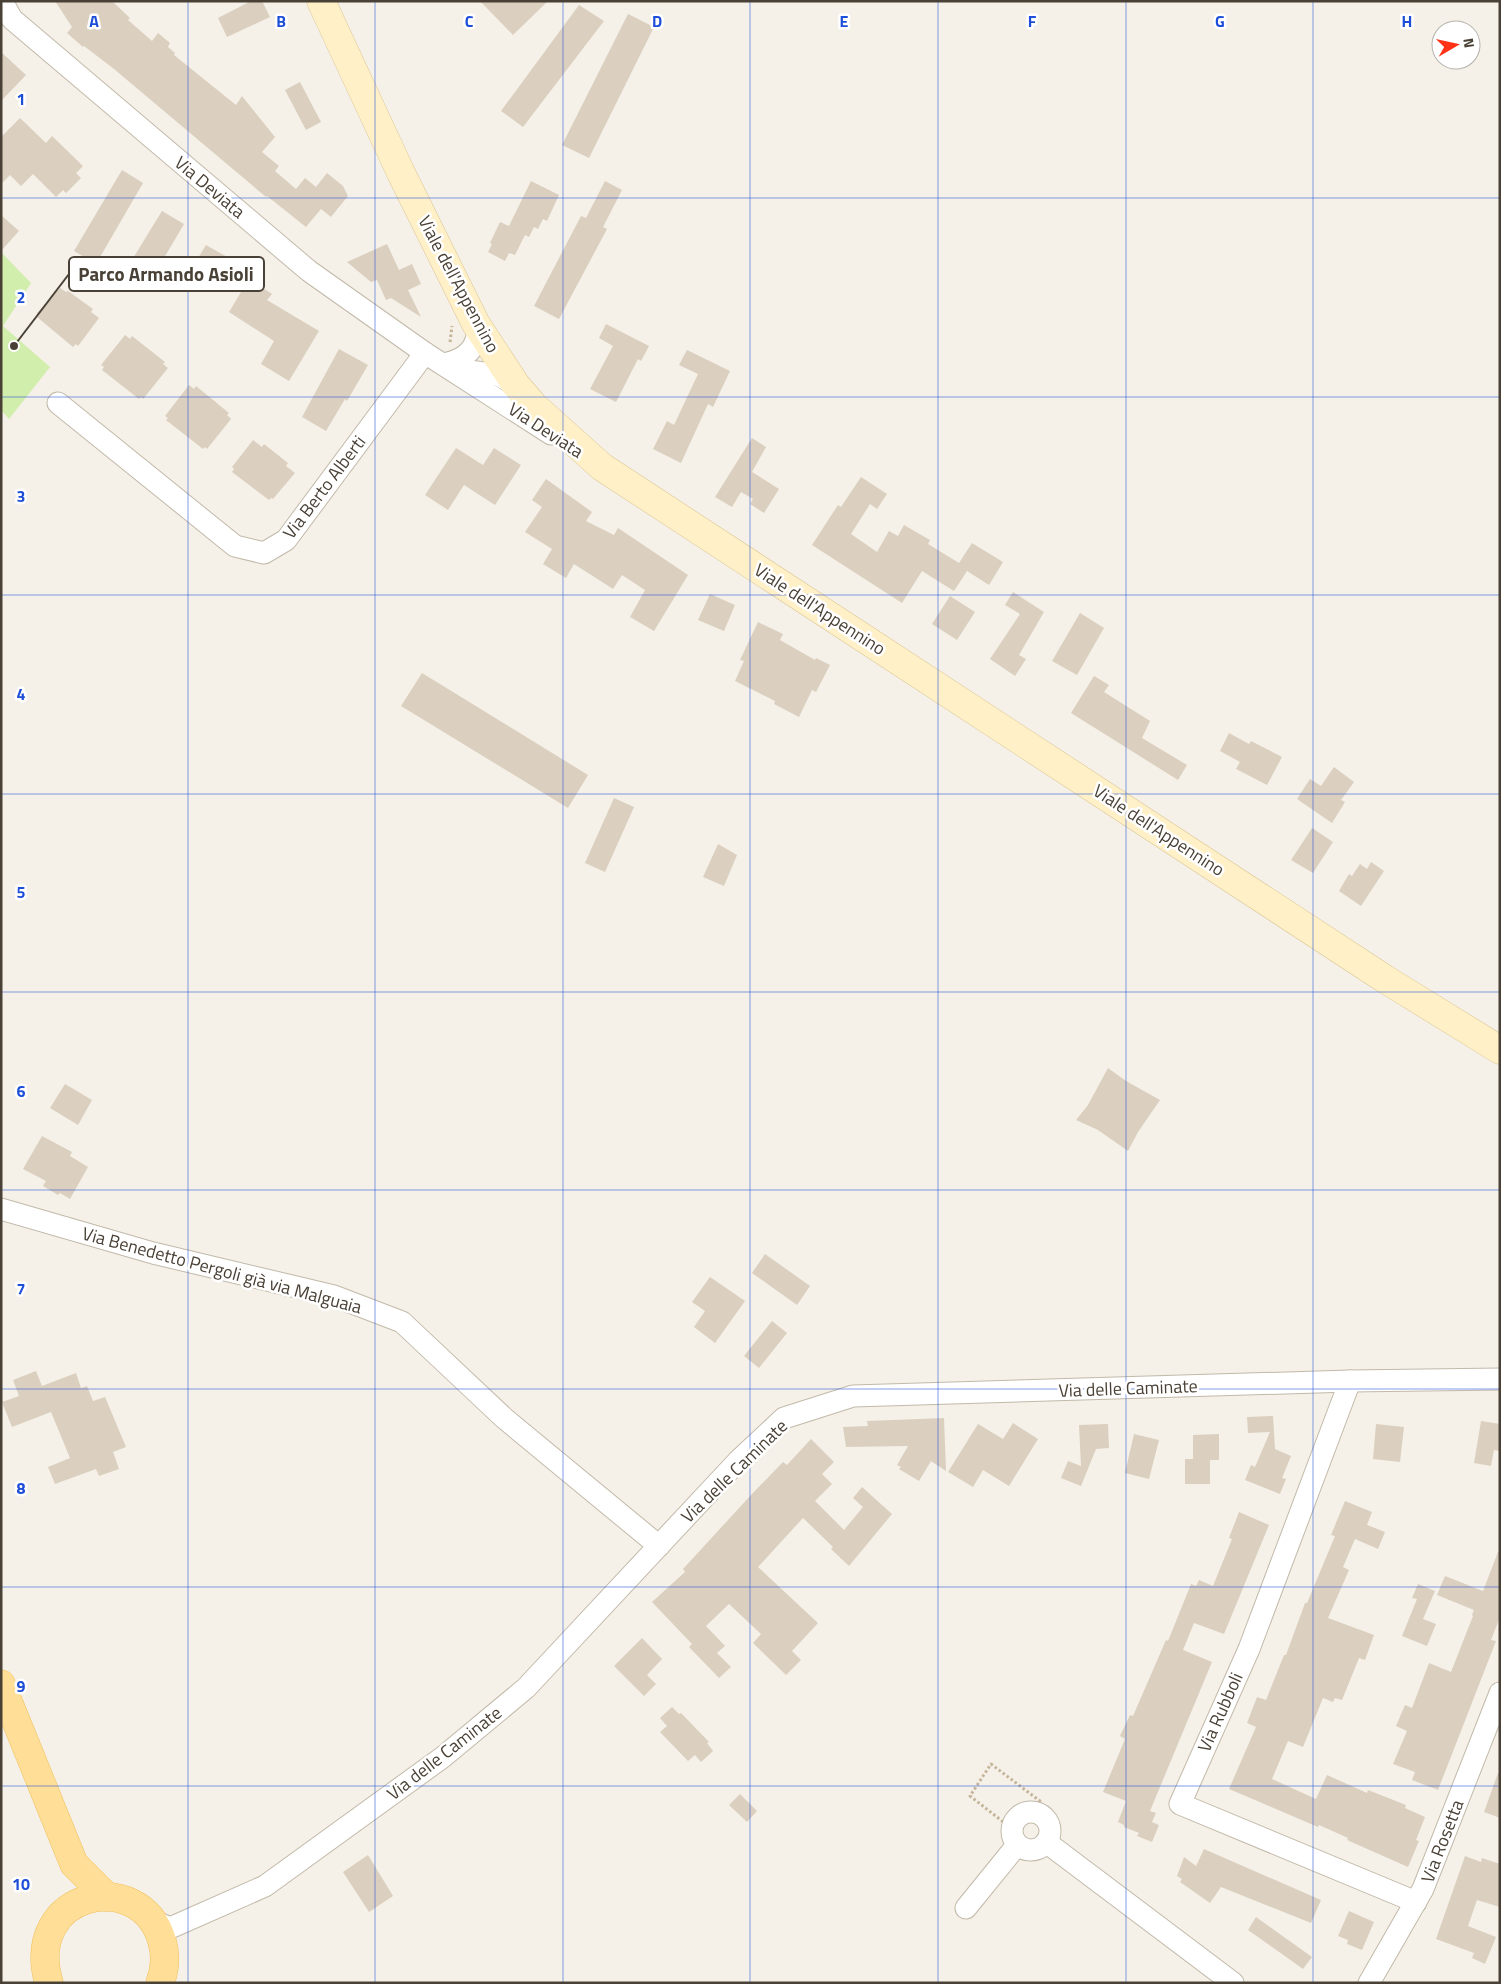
<svg xmlns="http://www.w3.org/2000/svg" width="1501" height="1984" viewBox="0 0 1501 1984" font-family="'Titillium Web',sans-serif">
  <style>
    .green { fill: #d2eead }
    .building { fill: #dbcfbf }
    .lines { fill: none; stroke-linecap: round; stroke-linejoin: round }
    .minor-casing { stroke: #c2b9a9; stroke-width: 23 }
    .secondary-casing { stroke: #dac593; stroke-width: 29 }
    .primary-casing { stroke: #f0bf5b; stroke-width: 29 }
    .path { stroke: #c5b499; stroke-width: 3; stroke-dasharray: 2.5 2.5; stroke-linecap: butt }
    .minor { stroke: #fff; stroke-width: 21 }
    .secondary { stroke: #fff0c8; stroke-width: 28 }
    .primary { stroke: #ffdf97; stroke-width: 28 }
    .grid { fill: none; stroke: #1d4ed8; stroke-width: 1; stroke-opacity: 0.55 }
    .labels { text-anchor: middle; dominant-baseline: central; stroke-width: 5; stroke-linejoin: round; paint-order: stroke }
    .street-label { font-size: 18px; fill: #4a4136; stroke: #fff }
    .grid-label { font-size: 16px; text-anchor: middle; font-weight: bold; fill: #1d4ed8; stroke: #fff; stroke-width: 5; stroke-linejoin: round; paint-order: stroke }
    .leader { fill: none; stroke: #4a4136; stroke-width: 2 }
    .callout-dot { fill: #4a4136; stroke: #fff; stroke-width: 2 }
    .callout { fill: #fff; stroke: #4a4136; stroke-width: 2 }
    .callout-label { font-size: 19px; text-anchor: middle; font-weight: bold; fill: #4a4136 }
  </style>
  <rect width="100%" height="100%" fill="#f5f1e8"/>
  <path class="green" d="M 1,252 L 31,283 L 3,326 L 50,367 L 9,419 L 1,410 Z"/>
  <g class="building">
    <path d="M 55,1 L 112,1 L 130,18 L 128,20 L 152,41 L 158,33 L 170,43 L 168,47 L 175,53 L 174,55 L 236,105 L 242,96 L 275,137 L 262,152 L 279,166 L 275,171 L 296,189 L 305,178 L 316,187 L 327,173 L 343,186 L 348,196 L 331,217 L 321,209 L 306,227 L 267,196 L 266,197 L 114,69 L 84,46 L 83,47 L 67,33 L 72,27 Z"/>
    <path d="M 251,1 L 262,1 L 270,17 L 227,37 L 218,18 Z"/>
    <path d="M 480,1 L 548,1 L 513,35 Z"/>
    <path d="M 579,5 L 604,21 L 523,127 L 501,111 Z"/>
    <path d="M 628,14 L 654,27 L 589,158 L 562,145 Z"/>
    <path d="M 1,52 L 26,75 L 1,101 Z"/>
    <path d="M 300,82 L 321,122 L 306,130 L 285,90 Z"/>
    <path d="M 20,118 L 46,143 L 52,136 L 83,166 L 76,173 L 81,178 L 66,193 L 63,190 L 56,197 L 33,174 L 21,186 L 10,175 L 1,184 L 1,137 Z"/>
    <path d="M 122,170 L 143,183 L 96,264 L 74,251 Z"/>
    <path d="M 531,181 L 559,195 L 547,221 L 543,219 L 538,229 L 534,227 L 529,237 L 525,235 L 515,255 L 509,253 L 505,261 L 488,252 L 492,244 L 490,243 L 500,222 L 509,226 Z"/>
    <path d="M 605,181 L 622,190 L 603,227 L 607,229 L 559,319 L 534,306 L 581,216 L 586,218 Z"/>
    <path d="M 162,211 L 184,224 L 147,287 L 124,273 Z"/>
    <path d="M 1,215 L 19,231 L 1,251 Z"/>
    <path d="M 387,244 L 399,270 L 412,264 L 421,284 L 408,290 L 421,317 L 391,298 L 386,300 L 377,280 L 371,282 L 347,262 Z"/>
    <path d="M 206,245 L 229,258 L 210,290 L 187,276 Z"/>
    <path d="M 249,279 L 272,294 L 267,300 L 319,331 L 289,381 L 261,364 L 274,341 L 229,312 Z"/>
    <path d="M 60,288 L 66,292 L 68,291 L 93,309 L 91,312 L 99,318 L 78,346 L 76,344 L 73,347 L 37,317 L 39,315 L 37,313 Z"/>
    <path d="M 606,324 L 649,346 L 641,361 L 638,359 L 616,402 L 590,389 L 613,346 L 599,338 Z"/>
    <path d="M 125,335 L 130,339 L 132,336 L 165,362 L 163,364 L 168,368 L 143,399 L 141,397 L 139,399 L 102,370 L 104,367 L 101,365 Z"/>
    <path d="M 339,349 L 368,365 L 347,401 L 345,399 L 326,431 L 302,417 Z"/>
    <path d="M 687,350 L 730,371 L 713,407 L 708,404 L 681,463 L 653,449 L 667,421 L 674,425 L 698,374 L 679,365 Z"/>
    <path d="M 189,385 L 194,389 L 196,386 L 229,413 L 227,415 L 231,419 L 207,449 L 205,447 L 203,449 L 166,420 L 168,418 L 165,416 Z"/>
    <path d="M 752,438 L 766,447 L 752,472 L 779,489 L 764,513 L 750,504 L 753,499 L 741,492 L 732,507 L 715,497 Z"/>
    <path d="M 253,440 L 262,447 L 264,444 L 288,463 L 286,466 L 295,473 L 273,499 L 271,498 L 269,500 L 232,472 L 234,469 L 232,467 Z"/>
    <path d="M 456,448 L 483,465 L 494,448 L 521,465 L 495,505 L 464,485 L 448,510 L 425,495 Z"/>
    <path d="M 861,477 L 887,494 L 877,509 L 870,504 L 851,534 L 877,552 L 889,531 L 898,536 L 904,525 L 930,540 L 928,544 L 959,563 L 972,543 L 1003,562 L 989,585 L 967,571 L 954,591 L 922,571 L 902,603 L 812,545 L 838,505 L 841,507 Z"/>
    <path d="M 546,479 L 592,512 L 586,521 L 614,535 L 618,528 L 688,575 L 654,631 L 630,617 L 645,590 L 622,575 L 613,589 L 574,564 L 566,578 L 543,564 L 552,549 L 525,532 L 542,507 L 532,500 Z"/>
    <path d="M 1013,592 L 1044,612 L 1019,655 L 1026,659 L 1015,676 L 990,659 L 1020,614 L 1005,605 Z"/>
    <path d="M 710,594 L 735,605 L 724,631 L 698,620 Z"/>
    <path d="M 950,596 L 975,612 L 957,640 L 932,624 Z"/>
    <path d="M 1080,613 L 1104,628 L 1077,675 L 1052,661 Z"/>
    <path d="M 758,622 L 783,634 L 780,640 L 815,660 L 816,658 L 830,665 L 816,692 L 812,690 L 799,717 L 774,704 L 775,701 L 735,681 L 744,661 L 740,660 Z"/>
    <path d="M 422,673 L 588,775 L 568,808 L 401,706 Z"/>
    <path d="M 1094,676 L 1109,685 L 1104,692 L 1150,721 L 1142,738 L 1187,765 L 1178,780 L 1071,713 Z"/>
    <path d="M 1229,733 L 1249,744 L 1251,741 L 1282,757 L 1267,785 L 1236,769 L 1240,762 L 1220,751 Z"/>
    <path d="M 1334,767 L 1354,782 L 1341,800 L 1345,802 L 1332,823 L 1297,799 L 1310,779 L 1321,786 Z"/>
    <path d="M 614,798 L 634,807 L 605,872 L 585,863 Z"/>
    <path d="M 1312,828 L 1333,842 L 1313,873 L 1291,860 Z"/>
    <path d="M 718,844 L 737,855 L 724,886 L 703,877 Z"/>
    <path d="M 1371,862 L 1384,871 L 1361,906 L 1339,891 L 1349,874 L 1352,876 L 1360,864 L 1367,869 Z"/>
    <path d="M 1108,1068 L 1126,1081 L 1160,1100 L 1138,1132 L 1128,1151 L 1098,1130 L 1076,1120 L 1088,1105 Z"/>
    <path d="M 65,1084 L 92,1100 L 78,1125 L 50,1108 Z"/>
    <path d="M 42,1136 L 72,1152 L 70,1156 L 88,1167 L 70,1199 L 60,1193 L 58,1195 L 43,1186 L 46,1181 L 23,1169 Z"/>
    <path d="M 765,1254 L 810,1286 L 797,1305 L 752,1273 Z"/>
    <path d="M 710,1277 L 745,1301 L 715,1343 L 694,1327 L 705,1311 L 692,1302 Z"/>
    <path d="M 772,1321 L 787,1333 L 759,1368 L 744,1356 Z"/>
    <path d="M 36,1371 L 42,1386 L 76,1373 L 81,1388 L 87,1386 L 93,1401 L 105,1397 L 126,1447 L 113,1452 L 119,1469 L 99,1476 L 96,1469 L 55,1484 L 48,1467 L 70,1458 L 51,1412 L 12,1427 L 2,1402 L 19,1396 L 13,1380 Z"/>
    <path d="M 1273,1416 L 1275,1449 L 1291,1456 L 1282,1478 L 1286,1479 L 1280,1494 L 1245,1480 L 1251,1465 L 1255,1467 L 1270,1432 L 1248,1433 L 1247,1417 Z"/>
    <path d="M 944,1418 L 946,1471 L 931,1461 L 919,1481 L 899,1469 L 901,1467 L 897,1465 L 908,1446 L 846,1447 L 843,1427 L 868,1426 L 867,1421 Z"/>
    <path d="M 1481,1421 L 1500,1424 L 1500,1451 L 1494,1450 L 1491,1466 L 1474,1463 Z"/>
    <path d="M 1013,1423 L 1038,1439 L 1009,1486 L 983,1470 L 973,1487 L 948,1472 L 978,1424 L 1003,1439 Z"/>
    <path d="M 1108,1424 L 1109,1448 L 1096,1449 L 1081,1486 L 1061,1478 L 1068,1461 L 1081,1466 L 1079,1425 Z"/>
    <path d="M 1376,1424 L 1404,1427 L 1400,1462 L 1373,1459 Z"/>
    <path d="M 1134,1434 L 1159,1440 L 1149,1479 L 1125,1473 Z"/>
    <path d="M 1219,1434 L 1219,1460 L 1210,1460 L 1210,1484 L 1185,1484 L 1185,1459 L 1193,1459 L 1193,1435 Z"/>
    <path d="M 811,1439 L 834,1462 L 822,1474 L 832,1484 L 815,1501 L 844,1530 L 863,1507 L 853,1498 L 862,1487 L 892,1514 L 849,1566 L 831,1549 L 833,1547 L 803,1518 L 758,1567 L 818,1623 L 792,1651 L 801,1660 L 786,1675 L 753,1643 L 761,1634 L 729,1604 L 706,1626 L 725,1646 L 717,1653 L 731,1667 L 719,1678 L 689,1647 L 692,1644 L 652,1602 L 685,1572 L 683,1569 L 751,1495 L 783,1462 L 787,1465 Z"/>
    <path d="M 1345,1501 L 1372,1512 L 1367,1525 L 1385,1532 L 1378,1549 L 1355,1539 L 1343,1567 L 1349,1570 L 1328,1618 L 1374,1635 L 1365,1660 L 1359,1658 L 1342,1700 L 1335,1698 L 1333,1702 L 1323,1698 L 1303,1747 L 1288,1741 L 1272,1779 L 1316,1799 L 1327,1775 L 1367,1793 L 1368,1790 L 1406,1805 L 1405,1808 L 1425,1817 L 1416,1840 L 1419,1841 L 1408,1867 L 1347,1840 L 1348,1838 L 1319,1825 L 1318,1827 L 1229,1789 L 1256,1727 L 1247,1723 L 1257,1697 L 1266,1700 L 1284,1655 L 1286,1655 L 1305,1603 L 1307,1603 L 1335,1536 L 1331,1535 Z"/>
    <path d="M 1239,1512 L 1269,1525 L 1224,1634 L 1194,1623 L 1183,1650 L 1212,1662 L 1150,1811 L 1156,1813 L 1152,1822 L 1159,1825 L 1152,1842 L 1137,1836 L 1139,1833 L 1124,1827 L 1124,1825 L 1118,1822 L 1126,1801 L 1103,1792 L 1125,1739 L 1120,1736 L 1130,1715 L 1133,1716 L 1166,1640 L 1168,1641 L 1191,1584 L 1196,1586 L 1199,1580 L 1213,1586 L 1232,1539 L 1229,1538 Z"/>
    <path d="M 1498,1552 L 1500,1552 L 1500,1617 L 1491,1640 L 1496,1641 L 1438,1790 L 1412,1780 L 1415,1772 L 1393,1764 L 1407,1731 L 1396,1726 L 1405,1705 L 1412,1708 L 1429,1663 L 1451,1672 L 1473,1616 L 1472,1615 L 1474,1610 L 1437,1595 L 1445,1576 L 1483,1591 Z"/>
    <path d="M 1418,1584 L 1435,1591 L 1423,1619 L 1436,1624 L 1427,1646 L 1402,1636 L 1417,1599 L 1412,1598 Z"/>
    <path d="M 642,1638 L 662,1659 L 647,1675 L 656,1684 L 644,1696 L 614,1666 Z"/>
    <path d="M 672,1707 L 679,1714 L 681,1713 L 709,1742 L 707,1743 L 713,1751 L 701,1762 L 695,1755 L 688,1761 L 660,1732 L 667,1726 L 660,1718 Z"/>
    <path d="M 1498,1773 L 1500,1773 L 1500,1818 L 1484,1812 Z"/>
    <path d="M 740,1794 L 757,1811 L 747,1822 L 729,1805 Z"/>
    <path d="M 1204,1849 L 1321,1900 L 1311,1923 L 1221,1887 L 1210,1903 L 1180,1882 L 1182,1879 L 1177,1876 L 1184,1857 L 1196,1866 Z"/>
    <path d="M 368,1855 L 393,1896 L 369,1912 L 343,1872 Z"/>
    <path d="M 1465,1856 L 1481,1862 L 1482,1858 L 1500,1864 L 1500,1907 L 1477,1900 L 1468,1926 L 1496,1937 L 1485,1964 L 1472,1958 L 1474,1953 L 1436,1939 Z"/>
    <path d="M 1349,1911 L 1374,1922 L 1362,1950 L 1347,1944 L 1348,1940 L 1338,1936 Z"/>
    <path d="M 1256,1917 L 1312,1957 L 1303,1969 L 1248,1930 Z"/>
  </g>
  <g class="lines">
    <g class="minor-casing">
      <g id="minor">
        <path d="M 2,1 L 12,19 L 309,271 L 425,353 L 551,434"/>
        <path d="M 448,363 C 460,360 472,353 476,340 C 478,336 476,329 476,324"/>
        <path d="M 454,365 L 469,371 L 498,375 L 516,385 L 515,386"/>
        <path d="M 58,403 L 235,546 L 264,553 L 286,540 L 425,353"/>
        <path d="M 1,1209 L 153,1253 L 334,1296 L 402,1322 L 504,1418 L 659,1546"/>
        <path d="M 1350,1381 L 1249,1649 L 1180,1804 L 1416,1902"/>
        <circle cx="1031" cy="1831" r="19"/>
        <path d="M 1046,1842 L 1233,1983"/>
        <path d="M 966,1908 L 1017,1845"/>
        <path d="M 152,1920 L 170,1928 L 265,1886 L 443,1757 L 526,1688 L 738,1461 L 784,1418 L 853,1396 L 1350,1381 L 1500,1379"/>
        <path d="M 1369,1983 L 1423,1889 L 1500,1693"/>
      </g>
    </g>
    <g class="secondary-casing">
      <path id="secondary" d="M 321,1 L 401,173 L 476,324 L 516,385 L 534,406 L 602,467 L 1385,979 L 1500,1050"/>
    </g>
    <g class="primary-casing">
      <g id="primary">
        <path d="M 1,1684 L 74,1864 L 107,1897"/>
        <path d="M 49,1983 C 22,1891 141,1866 162,1941 C 166,1955 165,1970 160,1983"/>
      </g>
    </g>
    <g class="path">
      <path d="M 450,342 L 452,326"/>
      <path d="M 1011,1828 L 970,1796 L 991,1764 L 1040,1801 L 1043,1816"/>
    </g>
    <use href="#minor" class="minor"/>
    <use href="#secondary" class="secondary"/>
    <use href="#primary" class="primary"/>
  </g>
  <path class="grid" d="M 188,1 L 188,1983M 375,1 L 375,1983M 563,1 L 563,1983M 750,1 L 750,1983M 938,1 L 938,1983M 1126,1 L 1126,1983M 1313,1 L 1313,1983M 1,198 L 1500,198M 1,397 L 1500,397M 1,595 L 1500,595M 1,794 L 1500,794M 1,992 L 1500,992M 1,1190 L 1500,1190M 1,1389 L 1500,1389M 1,1587 L 1500,1587M 1,1786 L 1500,1786"/>
  <g class="labels">
    <g class="street-label">
      <text transform="translate(210 187) rotate(40)">Via Deviata</text>
      <text transform="translate(459 284) rotate(62)">Viale dell'Appennino</text>
      <text transform="translate(546 430) rotate(33)">Via Deviata</text>
      <text transform="translate(324 487) rotate(-53)">Via Berto Alberti</text>
      <text transform="translate(820 609) rotate(33)">Viale dell'Appennino</text>
      <text transform="translate(1159 830) rotate(33)">Viale dell'Appennino</text>
      <text transform="translate(222 1270) rotate(15)">Via Benedetto Pergoli già via Malguaia</text>
      <text transform="translate(1128 1388) rotate(-2)">Via delle Caminate</text>
      <text transform="translate(734 1471) rotate(-44)">Via delle Caminate</text>
      <text transform="translate(1220 1712) rotate(-66)">Via Rubboli</text>
      <text transform="translate(444 1753) rotate(-38)">Via delle Caminate</text>
      <text transform="translate(1442 1841) rotate(-69)">Via Rosetta</text>
    </g>
  </g>
  <g class="grid-label">
    <text x="94" y="27">A</text>
    <text x="281" y="27">B</text>
    <text x="469" y="27">C</text>
    <text x="657" y="27">D</text>
    <text x="844" y="27">E</text>
    <text x="1032" y="27">F</text>
    <text x="1220" y="27">G</text>
    <text x="1407" y="27">H</text>
    <text x="21" y="105">1</text>
    <text x="21" y="303">2</text>
    <text x="21" y="502">3</text>
    <text x="21" y="700">4</text>
    <text x="21" y="898">5</text>
    <text x="21" y="1097">6</text>
    <text x="21" y="1295">7</text>
    <text x="21" y="1494">8</text>
    <text x="21" y="1692">9</text>
    <text x="21" y="1890">10</text>
  </g>
  <path class="leader" d="M14 346L69 274"/>
  <circle class="callout-dot" cx="14" cy="346" r="5"/>
  <rect class="callout" x="69" y="257" width="195" height="34" rx="5"/>
  <g class="callout-label">
    <text x="166" y="281">Parco Armando Asioli</text>
  </g>
  <rect width="1501" height="1984" fill="none" stroke="#4a4136" stroke-width="5"/>
  <g transform="translate(1456 45) rotate(81)"><circle r="24" fill="#ffffff" stroke="#b7b3af"/>
  <path d="M0-4L9 19L0 12L-9 19Z" fill="#ff3215"/>
  <text y="-8" font-size="14" font-weight="bold" text-anchor="middle" fill="#4a4136">N</text>
  </g>
</svg>
